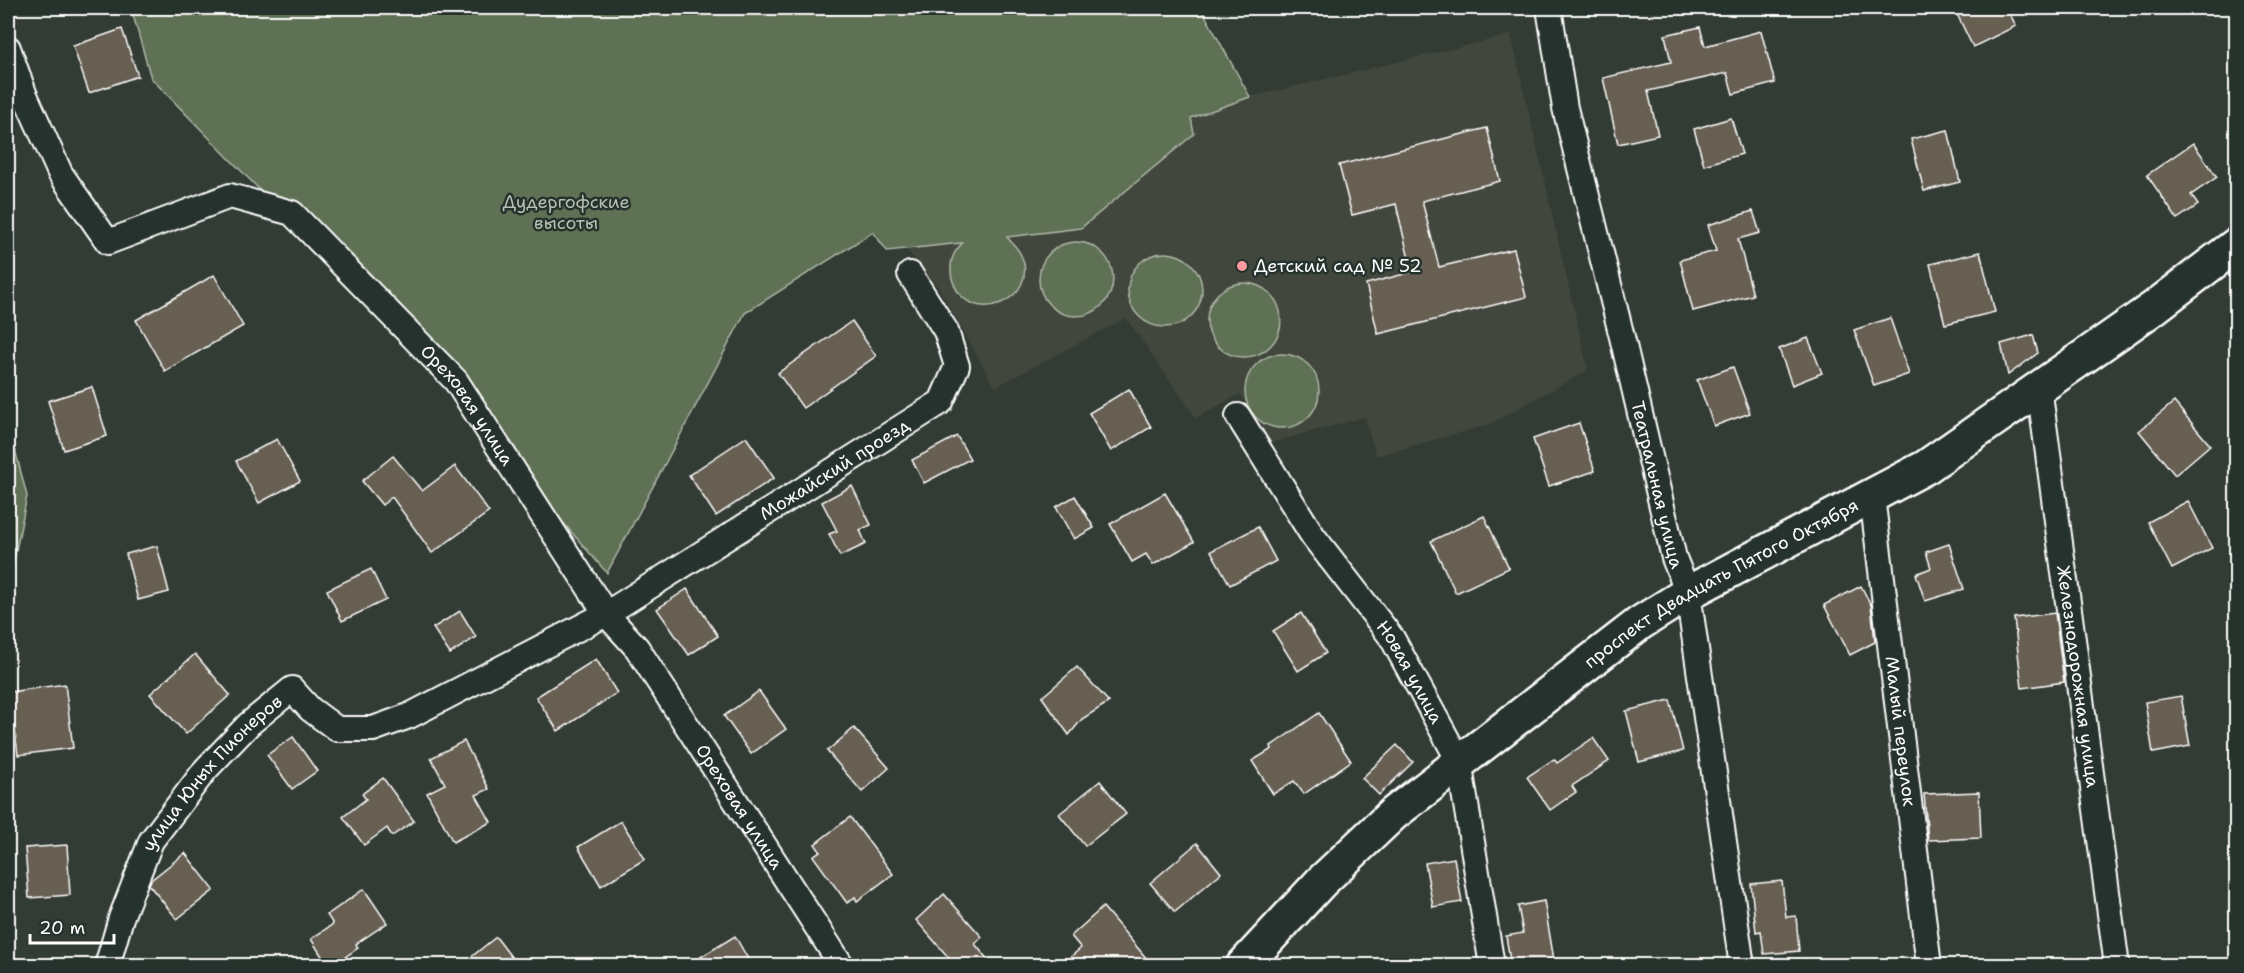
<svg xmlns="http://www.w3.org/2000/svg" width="2244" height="973" viewBox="0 0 2244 973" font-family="'Shantell Sans',sans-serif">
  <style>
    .built { fill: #43463d }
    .green { fill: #5f7154; stroke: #afb8aa; stroke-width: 1.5 }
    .building { fill: #685e52; stroke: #fff; stroke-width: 1.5 }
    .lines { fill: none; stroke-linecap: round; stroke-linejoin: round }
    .street-casing { stroke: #fff; stroke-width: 28 }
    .secondary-casing { stroke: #fff; stroke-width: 38 }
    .street { stroke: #26332d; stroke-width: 24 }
    .secondary { stroke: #26332d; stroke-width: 33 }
    .poi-dot { fill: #ff9aa2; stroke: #26332d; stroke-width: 2 }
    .labels { text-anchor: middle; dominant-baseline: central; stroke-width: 5; stroke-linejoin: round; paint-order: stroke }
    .park-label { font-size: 18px; fill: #b7bfb2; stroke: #26332d }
    .poi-label { font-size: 18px; fill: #fff; stroke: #26332d; text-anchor: start }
    .street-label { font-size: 18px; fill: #fff; stroke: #26332d }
  </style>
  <rect width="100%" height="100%" fill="#333c34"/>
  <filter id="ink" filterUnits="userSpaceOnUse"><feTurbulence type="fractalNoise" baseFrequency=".0167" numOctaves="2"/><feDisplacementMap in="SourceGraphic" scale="12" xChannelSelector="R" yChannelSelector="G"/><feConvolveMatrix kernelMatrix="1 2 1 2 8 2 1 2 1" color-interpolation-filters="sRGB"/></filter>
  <g filter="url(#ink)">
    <path class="built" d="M 1511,35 L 1588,370 L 1488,425 L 1376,456 L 1365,417 L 1266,444 L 1240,394 L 1196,418 L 1126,318 L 995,387 L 938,287 L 902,244 L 969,197 L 1250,97 Z"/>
    <g class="green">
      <path d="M 131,8 L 1201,8 L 1250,97 L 1191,118 L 1194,134 L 1081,228 L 1007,237 C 1012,243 1018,248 1021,255 C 1041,299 971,330 953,282 C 950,274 950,262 954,254 C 956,250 960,246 962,243 L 887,251 L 873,232 L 745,313 L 607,573 L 393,327 L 151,78 Z"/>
      <circle cx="1076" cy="279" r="37"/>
      <circle cx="1165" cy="290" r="37"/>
      <circle cx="1244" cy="320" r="37"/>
      <circle cx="1282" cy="391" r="37"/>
      <path d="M 8,422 L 27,496 L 8,590 Z"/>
    </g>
    <g class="building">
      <path d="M 1954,8 L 2007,8 L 2016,26 L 1973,47 Z"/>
      <path d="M 1700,27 L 1705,46 L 1761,31 L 1775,83 L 1733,94 L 1727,73 L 1648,91 L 1658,135 L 1618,144 L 1603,78 L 1671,62 L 1665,35 Z"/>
      <path d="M 122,29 L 138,76 L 89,93 L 73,46 Z"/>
      <path d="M 1731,118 L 1742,154 L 1704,165 L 1694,129 Z"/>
      <path d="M 1487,128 L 1500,181 L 1422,201 L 1439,267 L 1514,249 L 1526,297 L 1378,334 L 1366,284 L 1412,272 L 1396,204 L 1352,215 L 1339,165 Z"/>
      <path d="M 1948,130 L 1960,182 L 1924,191 L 1911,139 Z"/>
      <path d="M 2193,143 L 2217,177 L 2191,195 L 2198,205 L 2177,219 L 2147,175 Z"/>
      <path d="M 1753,211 L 1760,233 L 1738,239 L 1753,295 L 1693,311 L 1680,260 L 1716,251 L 1708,225 Z"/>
      <path d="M 1980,252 L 1995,312 L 1945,324 L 1930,264 Z"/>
      <path d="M 214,275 L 243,326 L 165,371 L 136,320 Z"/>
      <path d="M 1890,318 L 1909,374 L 1874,386 L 1854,330 Z"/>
      <path d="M 852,321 L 876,356 L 803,408 L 778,373 Z"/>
      <path d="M 2033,335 L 2038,353 L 2008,375 L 2001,344 Z"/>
      <path d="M 1808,338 L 1822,373 L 1792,385 L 1779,349 Z"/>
      <path d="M 1733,367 L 1750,413 L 1714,426 L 1697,380 Z"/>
      <path d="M 92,387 L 107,436 L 64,450 L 48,401 Z"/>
      <path d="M 1129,389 L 1151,427 L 1111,451 L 1089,413 Z"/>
      <path d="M 2174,402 L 2210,445 L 2175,475 L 2139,431 Z"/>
      <path d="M 1579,423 L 1595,471 L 1549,486 L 1533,439 Z"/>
      <path d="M 957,436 L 970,459 L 924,483 L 912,460 Z"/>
      <path d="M 746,437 L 774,478 L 716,516 L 689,475 Z"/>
      <path d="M 277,439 L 300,481 L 259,503 L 236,461 Z"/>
      <path d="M 393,456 L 422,491 L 455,466 L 489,512 L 432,553 L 392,497 L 382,505 L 362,481 Z"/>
      <path d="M 852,486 L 871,525 L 860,530 L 866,544 L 840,556 L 829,534 L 837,531 L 822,502 Z"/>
      <path d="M 1165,493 L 1194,542 L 1153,565 L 1146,554 L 1132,562 L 1110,524 Z"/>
      <path d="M 1075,496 L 1094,528 L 1074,539 L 1056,507 Z"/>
      <path d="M 2188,501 L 2212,548 L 2172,569 L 2148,522 Z"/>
      <path d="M 1484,516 L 1509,568 L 1456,593 L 1431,541 Z"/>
      <path d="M 1258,527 L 1276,561 L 1230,585 L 1211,551 Z"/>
      <path d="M 1949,544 L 1964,589 L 1925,601 L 1916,574 L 1931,568 L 1926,552 Z"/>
      <path d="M 157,546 L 169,592 L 138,600 L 126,554 Z"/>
      <path d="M 371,569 L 386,600 L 342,621 L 327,590 Z"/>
      <path d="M 1861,586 L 1871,605 L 1875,642 L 1850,655 L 1824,605 Z"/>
      <path d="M 687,589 L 718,636 L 689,655 L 657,609 Z"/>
      <path d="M 460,611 L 476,637 L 450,654 L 433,628 Z"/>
      <path d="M 1301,613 L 1326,653 L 1298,671 L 1273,631 Z"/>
      <path d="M 2055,613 L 2064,682 L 2022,688 L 2014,618 Z"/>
      <path d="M 195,654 L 230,695 L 186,734 L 150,694 Z"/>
      <path d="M 596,659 L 617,693 L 558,731 L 536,697 Z"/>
      <path d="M 1077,667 L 1109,702 L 1082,719 L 1069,735 L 1042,697 Z"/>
      <path d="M 65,684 L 73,748 L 18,755 L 10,692 Z"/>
      <path d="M 759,691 L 786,729 L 751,754 L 724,716 Z"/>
      <path d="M 2181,696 L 2190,746 L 2153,753 L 2145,702 Z"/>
      <path d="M 1670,700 L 1683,751 L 1639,762 L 1626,711 Z"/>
      <path d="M 1319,713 L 1351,761 L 1304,794 L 1294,781 L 1273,794 L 1252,761 L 1272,749 L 1271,746 Z"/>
      <path d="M 854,728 L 889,768 L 862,792 L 827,751 Z"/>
      <path d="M 293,737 L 317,771 L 292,789 L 267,755 Z"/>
      <path d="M 1593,738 L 1609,761 L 1572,786 L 1576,792 L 1550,810 L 1527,777 L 1554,759 L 1557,763 Z"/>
      <path d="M 464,741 L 489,789 L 476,795 L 491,822 L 453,842 L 427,793 L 445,784 L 431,758 Z"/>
      <path d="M 1397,745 L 1413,762 L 1379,795 L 1362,778 Z"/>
      <path d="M 383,778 L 414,821 L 392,836 L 387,828 L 364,845 L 343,817 L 366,799 L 362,794 Z"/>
      <path d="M 1100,781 L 1126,814 L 1085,846 L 1059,814 Z"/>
      <path d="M 1979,792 L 1981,838 L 1928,840 L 1924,794 Z"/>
      <path d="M 850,817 L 893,874 L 857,901 L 855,897 L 847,903 L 813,856 L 820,851 L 815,844 Z"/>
      <path d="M 621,821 L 645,859 L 601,886 L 578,847 Z"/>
      <path d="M 1197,843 L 1221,873 L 1175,912 L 1150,883 Z"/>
      <path d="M 67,845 L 70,895 L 29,898 L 25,848 Z"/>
      <path d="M 185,853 L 214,890 L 177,919 L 149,885 L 151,880 Z"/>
      <path d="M 1454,858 L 1462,902 L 1433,907 L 1425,863 Z"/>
      <path d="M 1782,881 L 1786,917 L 1796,916 L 1799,951 L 1764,954 L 1761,931 L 1756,932 L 1751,884 Z"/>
      <path d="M 364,889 L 387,923 L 356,944 L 358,948 L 332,966 L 328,966 L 311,939 L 333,924 L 327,915 Z"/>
      <path d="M 944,894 L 982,937 L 975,944 L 993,966 L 956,966 L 916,920 Z"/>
      <path d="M 1544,901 L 1555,966 L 1511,966 L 1506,936 L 1523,933 L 1518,906 Z"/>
      <path d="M 1103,907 L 1153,966 L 1060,966 L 1081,948 L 1071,936 Z"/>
      <path d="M 735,936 L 752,966 L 686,966 Z"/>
      <path d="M 496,937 L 518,966 L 460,966 Z"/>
    </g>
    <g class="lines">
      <g class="street-casing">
        <g id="street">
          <path id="s1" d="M 1549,8 L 1565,108 L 1622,337 L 1674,558 L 1688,593 L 1742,966"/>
          <path id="s2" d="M 8,48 L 24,93 L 60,173 L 108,242 L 230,196 L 292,213 L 456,381 L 606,614 L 637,648 L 842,966"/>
          <path id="s3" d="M 2039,387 L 2117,966"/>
          <path id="s4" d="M 1238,416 L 1313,536 L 1392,638 L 1459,761 L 1492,966"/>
          <path id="s5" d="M 1872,496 L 1929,966"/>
          <path id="s6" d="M 107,966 L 121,918 L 151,841 L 206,769 L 249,724 L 292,689 L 310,709 L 337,729 L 373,729 L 409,716 L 606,614 L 941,402 L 957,366 L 946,331 L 910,274"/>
        </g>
      </g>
      <g class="secondary-casing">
        <g id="secondary">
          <path id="s7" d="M 1243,966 L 1321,882 L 1393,814 L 1640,623 L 1688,593 L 1926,467 L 2155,307 L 2236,245"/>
        </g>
      </g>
      <use href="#street" class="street"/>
      <use href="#secondary" class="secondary"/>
    </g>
  </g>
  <circle class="poi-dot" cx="1242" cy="266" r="6"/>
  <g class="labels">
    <g class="park-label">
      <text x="566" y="202">Дудергофские<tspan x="566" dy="21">высоты</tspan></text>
    </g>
    <g class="poi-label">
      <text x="1254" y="266">Детский сад № 52</text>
    </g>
    <g class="street-label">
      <text stroke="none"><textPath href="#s2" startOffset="675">Ореховая улица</textPath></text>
      <text stroke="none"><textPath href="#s6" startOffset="968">Можайский проезд</textPath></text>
      <text stroke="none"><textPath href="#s1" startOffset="489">Театральная улица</textPath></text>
      <text stroke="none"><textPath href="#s7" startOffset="616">проспект Двадцать Пятого Октября</textPath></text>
      <text stroke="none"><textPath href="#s4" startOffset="309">Новая улица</textPath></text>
      <text stroke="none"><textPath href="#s3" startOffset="292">Железнодорожная улица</textPath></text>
      <text stroke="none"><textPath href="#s5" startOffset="237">Малый переулок</textPath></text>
      <text stroke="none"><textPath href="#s6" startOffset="224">улица Юных Пионеров</textPath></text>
      <text stroke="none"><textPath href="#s2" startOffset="1161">Ореховая улица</textPath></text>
    </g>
  </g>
  <rect width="2244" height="973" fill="none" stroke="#26332d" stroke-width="30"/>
  <rect x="15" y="15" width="2214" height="943" fill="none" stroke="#fff" stroke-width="2" filter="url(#ink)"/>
  <path d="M30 934v9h84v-9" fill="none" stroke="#ffffff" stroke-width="3"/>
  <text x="39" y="934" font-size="18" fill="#ffffff" stroke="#26332d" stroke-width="4.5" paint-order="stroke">20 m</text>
</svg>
